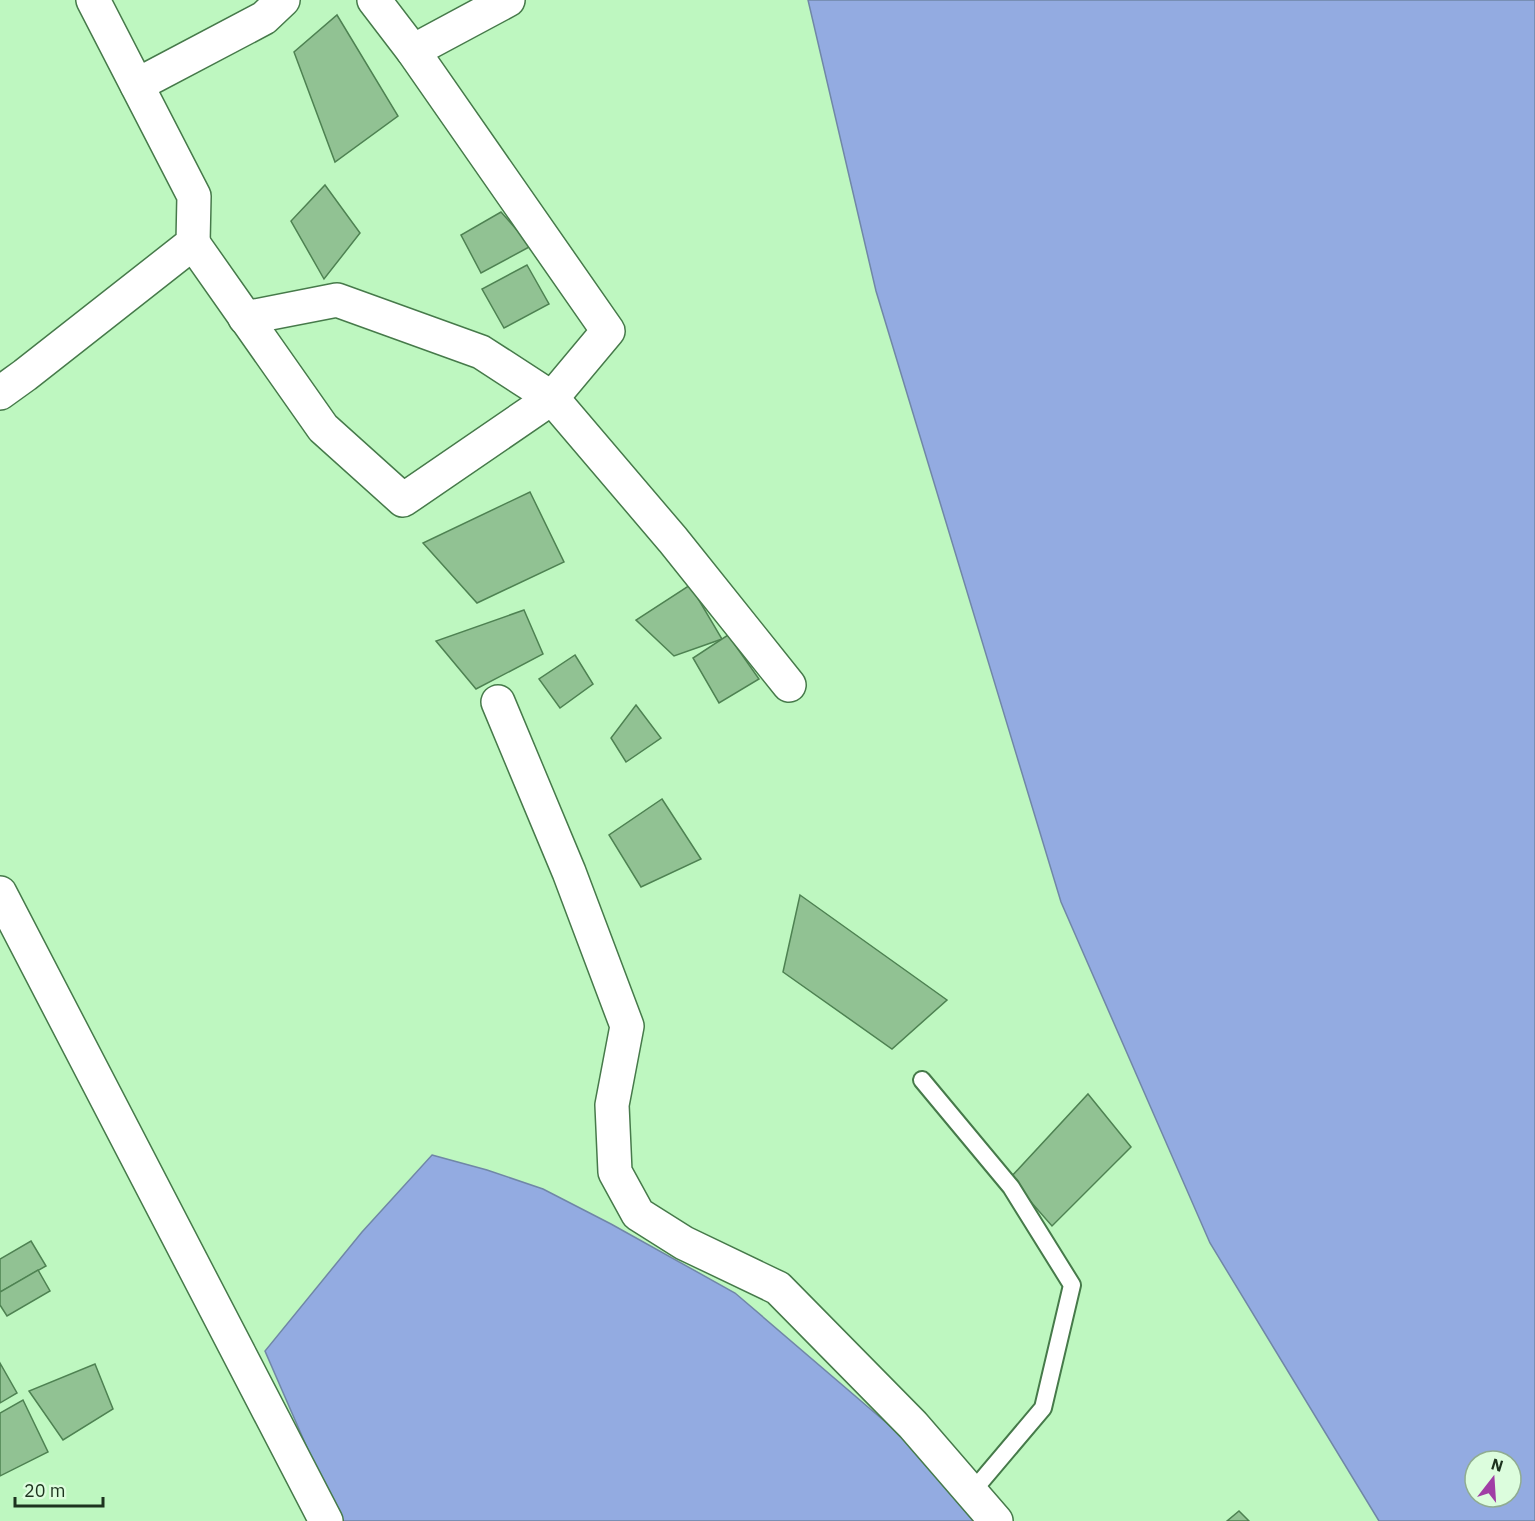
<svg xmlns="http://www.w3.org/2000/svg" width="1535" height="1521" viewBox="0 0 1535 1521" font-family="'IBM Plex Sans',sans-serif">
  <style>
    .water { fill: #93abe1; stroke: #7087a6; stroke-width: 1.5; fill-rule: evenodd }
    .building { fill: #91c293; stroke: #4e8252; stroke-width: 1.5 }
    .lines { fill: none; stroke-linecap: round; stroke-linejoin: round }
    .lane-casing { stroke: #467a4a; stroke-width: 20 }
    .street-casing { stroke: #467a4a; stroke-width: 36 }
    .lane { stroke: #fff; stroke-width: 16 }
    .street { stroke: #fff; stroke-width: 33 }
  </style>
  <rect width="100%" height="100%" fill="#bef7c0"/>
  <g class="water">
    <path d="M 808,0 L 1535,0 L 1535,1521 L 1379,1521 L 1210,1243 L 1061,902 L 876,291 ZM 1475,1461 L 1511,1461 L 1511,1497 L 1475,1497 Z"/>
    <path d="M 432,1155 L 487,1170 L 543,1189 L 611,1224 L 735,1293 L 896,1431 L 978,1521 L 339,1521 L 265,1351 L 362,1232 Z"/>
  </g>
  <g class="building">
    <path d="M 337,15 L 398,116 L 335,162 L 294,52 Z"/>
    <path d="M 325,185 L 360,233 L 324,279 L 291,221 Z"/>
    <path d="M 501,212 L 531,246 L 481,273 L 461,235 Z"/>
    <path d="M 527,265 L 549,304 L 504,328 L 482,289 Z"/>
    <path d="M 530,492 L 564,562 L 477,603 L 423,543 Z"/>
    <path d="M 690,585 L 722,639 L 674,656 L 636,620 Z"/>
    <path d="M 524,610 L 543,654 L 476,689 L 436,641 Z"/>
    <path d="M 728,635 L 759,679 L 719,703 L 693,658 Z"/>
    <path d="M 575,655 L 593,684 L 560,708 L 539,679 Z"/>
    <path d="M 636,705 L 661,738 L 626,762 L 611,738 Z"/>
    <path d="M 662,799 L 701,859 L 641,887 L 609,835 Z"/>
    <path d="M 800,895 L 947,1000 L 892,1049 L 783,972 Z"/>
    <path d="M 1088,1094 L 1131,1147 L 1052,1226 L 1010,1178 Z"/>
    <path d="M 31,1241 L 46,1266 L 0,1292 L 0,1259 Z"/>
    <path d="M 38,1270 L 50,1291 L 7,1316 L 0,1305 L 0,1292 Z"/>
    <path d="M 0,1363 L 17,1393 L 0,1403 Z"/>
    <path d="M 95,1364 L 113,1409 L 63,1440 L 29,1391 Z"/>
    <path d="M 23,1400 L 48,1452 L 0,1476 L 0,1413 Z"/>
    <path d="M 1239,1511 L 1249,1521 L 1227,1521 Z"/>
  </g>
  <g class="lines">
    <g class="lane-casing">
      <path id="lane" d="M 922,1080 L 1011,1187 L 1072,1285 L 1043,1408 L 972,1492"/>
    </g>
    <g class="street-casing">
      <g id="street">
        <path d="M 413,51 L 508,0"/>
        <path d="M 137,85 L 264,18 L 283,0"/>
        <path d="M 193,243 L 323,428 L 403,500 L 552,398 L 608,331 L 413,51 L 374,0"/>
        <path d="M 245,318 L 337,300 L 481,352 L 552,398 L 673,540 L 789,685"/>
        <path d="M 0,393 L 25,375 L 193,243 L 194,196 L 93,0"/>
        <path d="M 498,702 L 569,872 L 627,1026 L 612,1105 L 615,1172 L 638,1214 L 684,1243 L 778,1288 L 913,1425 L 996,1521"/>
        <path d="M 0,893 L 326,1521"/>
      </g>
    </g>
    <use href="#lane" class="lane"/>
    <use href="#street" class="street"/>
  </g>
  <g transform="translate(1493 1479) rotate(17)"><circle r="28" fill="#dcfddd" stroke="#90ac91" stroke-width="1.5"/>
  <path d="M0-4.5L10 22L0 15L-10 22Z" fill="#a03ea5"/>
  <text y="-9" font-size="16" font-weight="bold" text-anchor="middle" fill="#1d331e">N</text>
  </g>
  <path d="M15 1497v9h88v-9" fill="none" stroke="#1d331e" stroke-width="3"/>
  <text x="24" y="1497" font-size="18" fill="#1d331e" stroke="#dcfddd" stroke-width="4.5" paint-order="stroke">20 m</text>
</svg>
